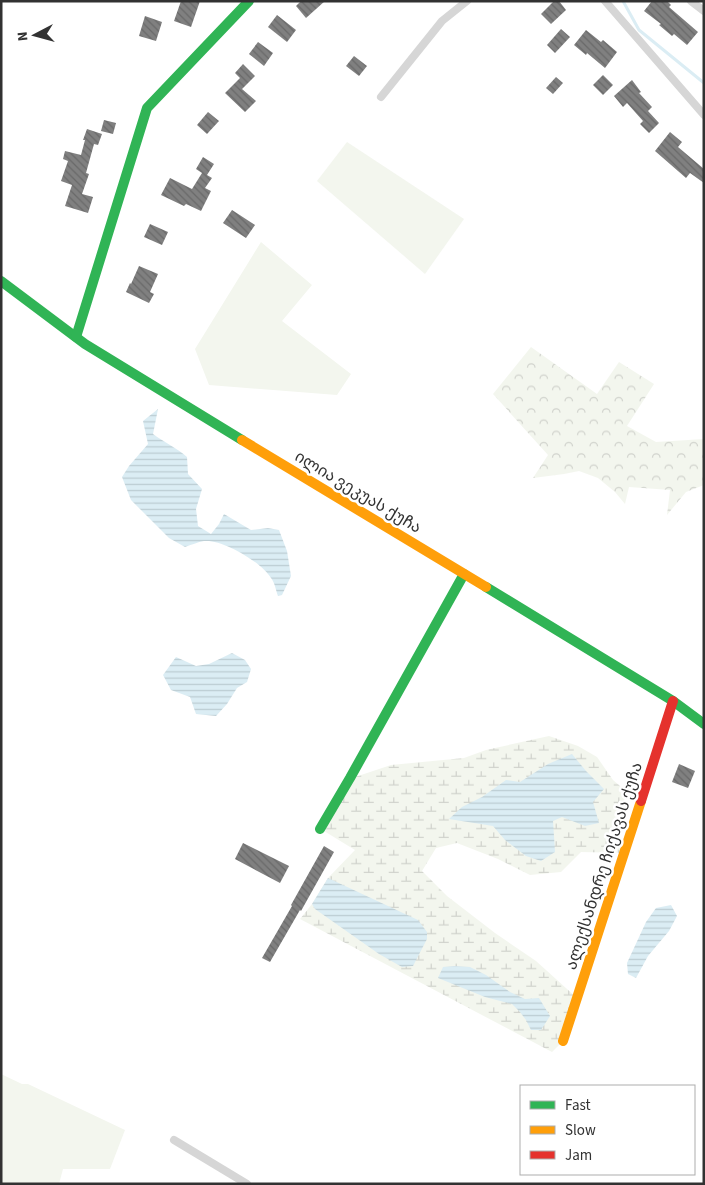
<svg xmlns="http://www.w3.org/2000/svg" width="705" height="1185" viewBox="0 0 705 1185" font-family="'Source Sans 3','Noto Sans Georgian',sans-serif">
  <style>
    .green { fill: #f3f6ee }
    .forest { fill: url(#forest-crowns) }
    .wetland { fill: url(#wetland-marsh) }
    .water { fill: url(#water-rules) }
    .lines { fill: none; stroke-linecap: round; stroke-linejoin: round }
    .stream { stroke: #dbedf4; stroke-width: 3 }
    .building { fill: url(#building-back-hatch) }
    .street { stroke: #d6d6d6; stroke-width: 8 }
    .fast { stroke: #30b455; stroke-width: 10 }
    .slow { stroke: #ff9f0a; stroke-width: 10 }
    .jam { stroke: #e5322d; stroke-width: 10 }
    .labels { text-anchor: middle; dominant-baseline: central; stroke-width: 5; stroke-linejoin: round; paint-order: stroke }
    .street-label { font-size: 16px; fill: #323232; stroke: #fff }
  </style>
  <defs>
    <pattern id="forest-crowns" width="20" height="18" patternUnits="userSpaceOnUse" patternTransform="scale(1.25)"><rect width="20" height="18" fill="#f3f6ee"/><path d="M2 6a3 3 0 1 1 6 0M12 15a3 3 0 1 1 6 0" fill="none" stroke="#d1d3cd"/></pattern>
    <pattern id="wetland-marsh" width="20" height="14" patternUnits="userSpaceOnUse" patternTransform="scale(1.25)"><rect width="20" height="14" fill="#f3f6ee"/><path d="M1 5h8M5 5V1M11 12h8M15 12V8" fill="none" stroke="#d1d3cd"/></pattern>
    <pattern id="water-rules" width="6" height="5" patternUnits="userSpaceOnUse" patternTransform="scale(1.25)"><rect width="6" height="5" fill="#dbedf4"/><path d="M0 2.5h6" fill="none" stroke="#bcccd2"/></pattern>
    <pattern id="building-back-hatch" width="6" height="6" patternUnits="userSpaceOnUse" patternTransform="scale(1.25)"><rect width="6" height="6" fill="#808080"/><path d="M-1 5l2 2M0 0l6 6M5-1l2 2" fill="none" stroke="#696969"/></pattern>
  </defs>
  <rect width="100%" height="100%" fill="#fff"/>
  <g class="green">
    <path d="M 347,142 L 464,219 L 425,274 L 317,181 Z"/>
    <path d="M 261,242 L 312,285 L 282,321 L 351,374 L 337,395 L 209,385 L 195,349 Z"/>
    <path d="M 1,1074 L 22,1084 L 28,1084 L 125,1130 L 110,1169 L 63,1169 L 59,1184 L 1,1184 Z"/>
  </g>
  <path class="forest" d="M 531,347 L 597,394 L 619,362 L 654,384 L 627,426 L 656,442 L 704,439 L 704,485 L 686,492 L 667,515 L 670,490 L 629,487 L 625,504 L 615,492 L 598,478 L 579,471 L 564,474 L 533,478 L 548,455 L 493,394 Z"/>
  <path class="wetland" d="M 549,736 L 578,746 L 597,757 L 613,780 L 627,792 L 621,810 L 611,830 L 625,853 L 581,852 L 561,872 L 530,875 L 498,859 L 457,843 L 436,848 L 422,871 L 447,896 L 495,933 L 536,961 L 577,998 L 563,1041 L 552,1052 L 300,919 L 312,904 L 328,878 L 355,850 L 324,831 L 352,778 L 391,765 L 464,758 L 486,750 Z"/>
  <g class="water">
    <path d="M 158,409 L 153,434 C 164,442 177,448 187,457 L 188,474 L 202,489 L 196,509 L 198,526 L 211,534 L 219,524 L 224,514 L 251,530 L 268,528 L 279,530 L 287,551 L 291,576 L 282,595 L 278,596 C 276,591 275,583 271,578 C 261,562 223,539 204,541 C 198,542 191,545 185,547 L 169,538 L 131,500 L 122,477 L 129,466 L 148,444 L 143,421 Z"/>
    <path d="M 232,653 L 245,660 L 251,669 L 247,682 L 237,688 L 227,704 L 216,716 L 196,714 L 190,697 L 171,690 L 163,675 L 176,657 L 196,666 L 209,664 Z"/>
    <path d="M 572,754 L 586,771 L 604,789 L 593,802 L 599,823 L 585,826 L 562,817 L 553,821 L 555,852 L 541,861 L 526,856 L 505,840 L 493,826 L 449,819 L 462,807 L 482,797 L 506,780 L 520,782 L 548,764 Z"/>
    <path d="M 328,878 L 418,920 L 427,932 L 427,939 L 413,966 L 402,967 L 379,954 L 315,909 L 312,904 Z"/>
    <path d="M 671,905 L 677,916 L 669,931 L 648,956 L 636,978 L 628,974 L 627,963 L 646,922 L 656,908 Z"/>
    <path d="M 455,966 L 470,967 L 486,975 L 510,992 L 525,999 L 539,998 L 550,1016 L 541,1030 L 531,1030 L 526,1020 L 520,1012 L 512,1004 L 485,997 L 438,978 L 443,967 Z"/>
  </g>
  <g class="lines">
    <path class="stream" d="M 623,1 L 639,30 L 704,83"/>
  </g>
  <g class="building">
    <path d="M 181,1 L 200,1 L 191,27 L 174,21 Z"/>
    <path d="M 301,1 L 325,1 L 306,18 L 296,6 Z"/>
    <path d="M 554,1 L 559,1 L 566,10 L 551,24 L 541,14 Z"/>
    <path d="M 652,1 L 667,1 L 671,5 L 669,7 L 698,32 L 687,45 L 674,34 L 672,36 L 659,25 L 661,24 L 644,11 Z"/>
    <path d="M 277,15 L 296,30 L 287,42 L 268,27 Z"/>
    <path d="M 145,16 L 162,22 L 156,41 L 139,36 Z"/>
    <path d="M 561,29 L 570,37 L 555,53 L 547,45 Z"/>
    <path d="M 586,30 L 601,42 L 603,40 L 617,52 L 605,68 L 587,53 L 586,55 L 574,45 Z"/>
    <path d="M 258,42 L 273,53 L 264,66 L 249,54 Z"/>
    <path d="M 354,56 L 367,66 L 359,76 L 346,66 Z"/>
    <path d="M 243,64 L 255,76 L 242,89 L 256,101 L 245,112 L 225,93 L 240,78 L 235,73 Z"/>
    <path d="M 603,75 L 613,85 L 603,95 L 593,85 Z"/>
    <path d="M 556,77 L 563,83 L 553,94 L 546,88 Z"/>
    <path d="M 632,80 L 641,92 L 639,93 L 652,107 L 648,111 L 659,123 L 649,133 L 640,124 L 643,121 L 627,103 L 623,107 L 614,96 Z"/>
    <path d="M 208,112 L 219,121 L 207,134 L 197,125 Z"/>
    <path d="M 104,120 L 116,123 L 113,134 L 101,131 Z"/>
    <path d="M 87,129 L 102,134 L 98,145 L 94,144 L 86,173 L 89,174 L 82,194 L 93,197 L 88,213 L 65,206 L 72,185 L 61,181 L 68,161 L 63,159 L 65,151 L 81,155 L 85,140 L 83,140 Z"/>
    <path d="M 670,132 L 682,142 L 678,147 L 704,169 L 704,183 L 690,173 L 686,178 L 655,151 Z"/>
    <path d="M 203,157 L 214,164 L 207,175 L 212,178 L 205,188 L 211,191 L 201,211 L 186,204 L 184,206 L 161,195 L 170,178 L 192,189 L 202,173 L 196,169 Z"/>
    <path d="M 232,210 L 255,225 L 246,238 L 223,223 Z"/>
    <path d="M 150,224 L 168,232 L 162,245 L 144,237 Z"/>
    <path d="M 139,266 L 158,274 L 150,292 L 154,294 L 149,303 L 126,292 L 130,283 L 131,284 Z"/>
    <path d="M 679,764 L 695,771 L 688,788 L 672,782 Z"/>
    <path d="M 243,843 L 289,866 L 280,883 L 235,859 Z"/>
    <path d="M 324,846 L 334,852 L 301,911 L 300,910 L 270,962 L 262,958 L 292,906 L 291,905 Z"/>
  </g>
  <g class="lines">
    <g class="street">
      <path d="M 605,1 L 704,115"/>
      <path d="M 691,1 L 704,11"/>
      <path d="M 381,97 L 442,21 L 467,1"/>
      <path d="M 174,1140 L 247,1184"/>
    </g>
    <g class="fast">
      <path d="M 1,281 L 85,344 L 242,440"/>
      <path d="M 76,337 L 147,108 L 249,1"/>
      <path d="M 486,587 L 673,701 L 704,724"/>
      <path d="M 320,829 L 350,778 L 464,574"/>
    </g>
    <g class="slow">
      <path d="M 242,440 L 486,587"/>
      <path d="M 563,1041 L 641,801"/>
    </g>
    <path class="jam" d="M 641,801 L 673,701"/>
  </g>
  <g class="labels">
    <g class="street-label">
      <text transform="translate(358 492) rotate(31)">ილია ვეკუას ქუჩა</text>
      <text transform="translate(604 866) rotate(-72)">ალექსანდრე ჩიქავას ქუჩა</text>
    </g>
  </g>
  <rect width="705" height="1185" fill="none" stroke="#323232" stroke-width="5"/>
  <rect x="520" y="1085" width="175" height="90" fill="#ffffff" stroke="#adadad"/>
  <rect x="530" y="1101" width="25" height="8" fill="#30b455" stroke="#adadad"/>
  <text x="565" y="1110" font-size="15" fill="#323232">Fast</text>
  <rect x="530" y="1126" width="25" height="8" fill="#ff9f0a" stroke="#adadad"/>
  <text x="565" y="1135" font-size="15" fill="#323232">Slow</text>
  <rect x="530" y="1151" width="25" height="8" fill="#e5322d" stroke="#adadad"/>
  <text x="565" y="1160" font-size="15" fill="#323232">Jam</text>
  <g transform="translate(35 35) rotate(264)" stroke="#ffffff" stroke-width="4" paint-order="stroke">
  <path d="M0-4L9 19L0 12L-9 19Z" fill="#323232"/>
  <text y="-8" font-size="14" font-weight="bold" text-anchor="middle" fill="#323232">N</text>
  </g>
</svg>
